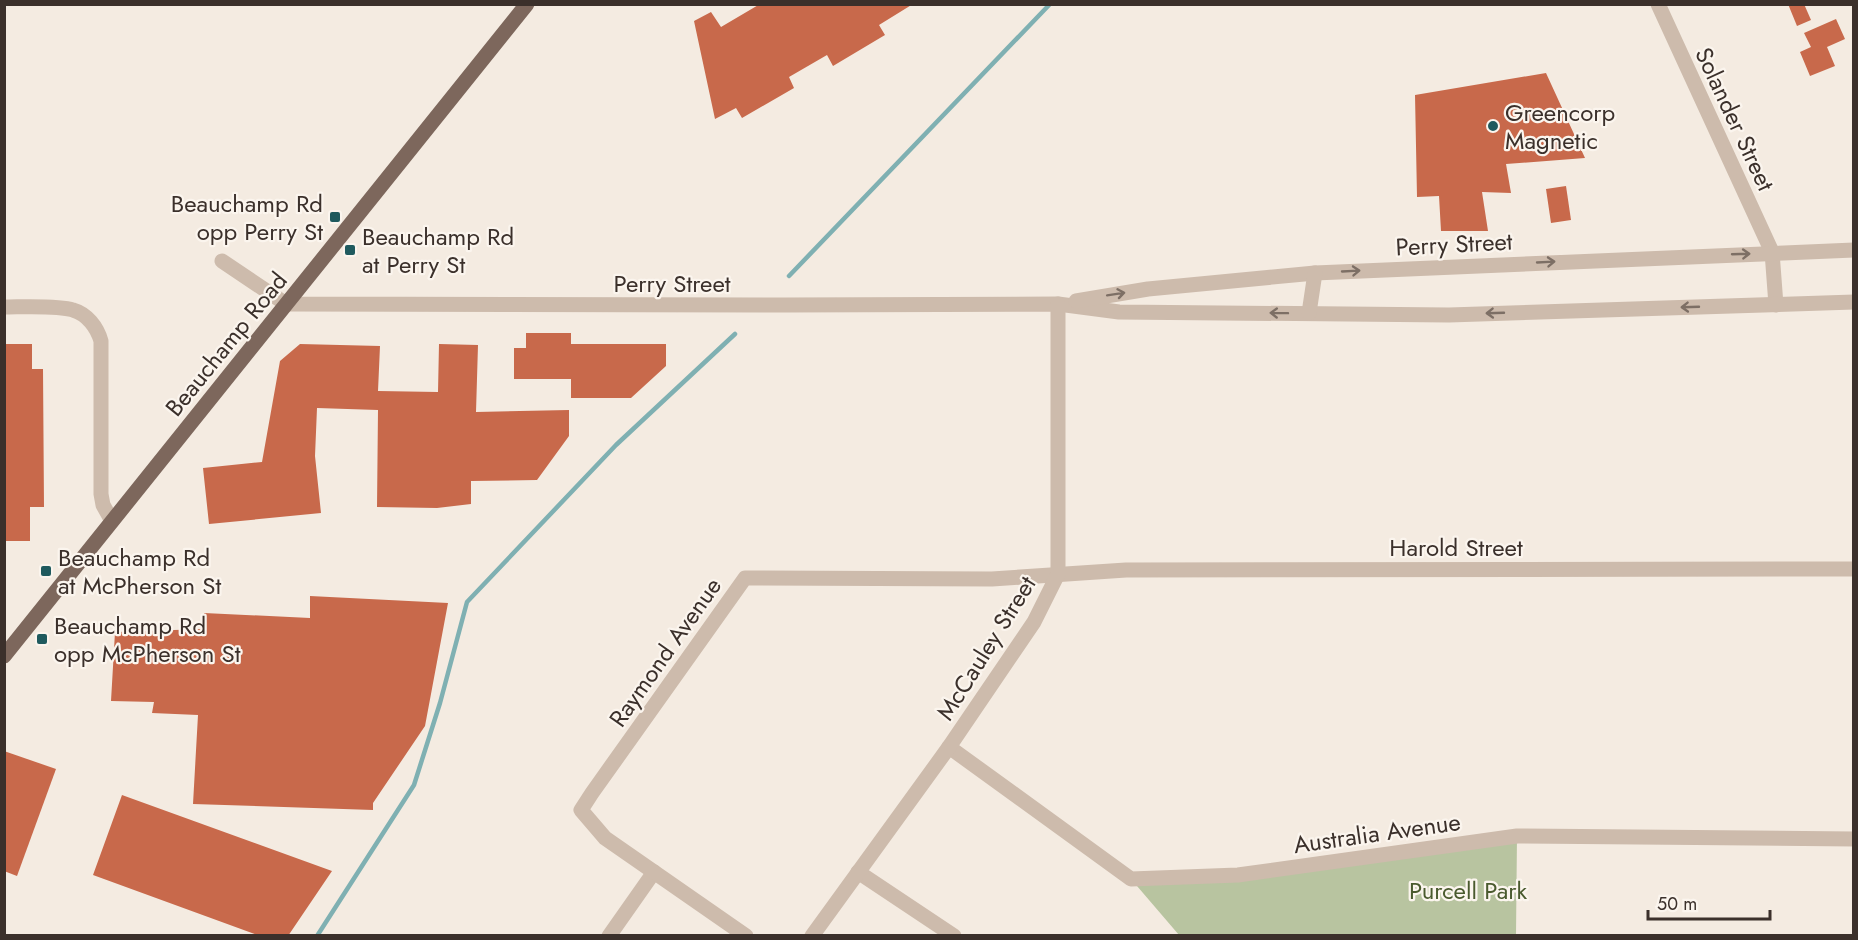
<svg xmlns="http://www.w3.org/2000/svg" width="1858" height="940" viewBox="0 0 1858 940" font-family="Jost,sans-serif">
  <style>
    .green { fill: #b8c4a0 }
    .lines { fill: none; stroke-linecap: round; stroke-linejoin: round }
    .stream { stroke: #7fb0b2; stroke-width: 4.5 }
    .building { fill: #c8694b }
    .minor { stroke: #cdbbac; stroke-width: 15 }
    .major { stroke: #7d675c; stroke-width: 15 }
    .oneway { stroke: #7d6f65 }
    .poi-dot { fill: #1f5a5e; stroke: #fbf5ee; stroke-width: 2 }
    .labels { text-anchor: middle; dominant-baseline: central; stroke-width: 4.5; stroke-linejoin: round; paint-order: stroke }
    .poi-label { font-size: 24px; fill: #3b302b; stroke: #fbf5ee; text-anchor: start }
    .street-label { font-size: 24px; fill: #3b302b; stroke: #fbf5ee }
    .park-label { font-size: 24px; fill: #4a5a2e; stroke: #fbf5ee }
  </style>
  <rect width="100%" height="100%" fill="#f4ebe1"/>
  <path class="green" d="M 1517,836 L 1516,935 L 1179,935 L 1131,879 L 1238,875 Z"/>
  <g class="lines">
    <g class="stream">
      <path d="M 789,276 L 1050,4"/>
      <path d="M 317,936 L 414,785 L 440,703 L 467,602 L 616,445 L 735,334"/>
    </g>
  </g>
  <g class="building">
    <path d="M 760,4 L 913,4 L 879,25 L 885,35 L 833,66 L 827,55 L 789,77 L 794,88 L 742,118 L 736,108 L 715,119 L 694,21 L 711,12 L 721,27 Z"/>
    <path d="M 1788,4 L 1804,4 L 1811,20 L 1797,26 Z"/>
    <path d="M 1836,19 L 1845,39 L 1827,47 L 1835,66 L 1810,76 L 1800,52 L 1811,47 L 1804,33 Z"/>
    <path d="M 1546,73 L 1585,158 L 1506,164 L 1511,193 L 1482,192 L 1488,231 L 1441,231 L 1439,196 L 1417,197 L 1415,95 Z"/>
    <path d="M 1566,186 L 1571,220 L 1551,223 L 1546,189 Z"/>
    <path d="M 526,333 L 571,333 L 571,344 L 666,344 L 666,366 L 631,398 L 571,398 L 571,379 L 514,379 L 514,348 L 526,348 Z"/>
    <path d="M 4,344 L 32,344 L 32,369 L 43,369 L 44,507 L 30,507 L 30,541 L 4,541 Z"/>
    <path d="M 300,344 L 380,346 L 378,391 L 438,392 L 439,344 L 478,345 L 476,412 L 569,410 L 569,436 L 537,480 L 471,481 L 471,504 L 437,508 L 377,507 L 378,410 L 317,408 L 315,456 L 321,513 L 209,524 L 203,468 L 262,462 L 280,361 Z"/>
    <path d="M 310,596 L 448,603 L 425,726 L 373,803 L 373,810 L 193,804 L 198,715 L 152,713 L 154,702 L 111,701 L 115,632 L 204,629 L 204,613 L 310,618 Z"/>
    <path d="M 4,751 L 56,769 L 17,876 L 4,871 Z"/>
    <path d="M 122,795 L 133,799 L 332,871 L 288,936 L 260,936 L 93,875 Z"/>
  </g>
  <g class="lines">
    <g class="minor">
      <path d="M 1658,4 L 1772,252 L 1776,305"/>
      <path d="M 222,261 L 286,304 L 786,305 L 1058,304 L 1119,312 L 1449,315 L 1854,302"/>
      <path d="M 1076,301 L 1148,289 L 1315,273 L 1854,250"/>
      <path d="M 4,307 C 22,307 58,305 73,310 C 87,314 97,327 101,341 L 101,494 L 103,505 L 112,521"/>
      <path d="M 1309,313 L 1315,273"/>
      <path d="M 949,747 L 1131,879 L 1238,875 L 1517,836 L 1854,839"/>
      <path d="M 858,872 L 954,936"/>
      <path d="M 609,936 L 654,872"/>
      <path d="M 746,936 L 605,838 L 581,810 L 592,793 L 745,578 L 992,579 L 1126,570 L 1854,569"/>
      <path d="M 812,936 L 949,747 L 1034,622 L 1058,574 L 1058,304"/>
    </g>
    <path class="major" d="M 4,656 L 527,4"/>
  </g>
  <defs><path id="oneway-shaft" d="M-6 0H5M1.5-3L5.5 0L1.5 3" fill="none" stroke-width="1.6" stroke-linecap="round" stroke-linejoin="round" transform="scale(1.5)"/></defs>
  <g class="oneway">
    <use href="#oneway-shaft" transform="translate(1741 254) rotate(-2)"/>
    <use href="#oneway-shaft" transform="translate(1546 262) rotate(-3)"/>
    <use href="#oneway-shaft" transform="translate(1351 271) rotate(-3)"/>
    <use href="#oneway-shaft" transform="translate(1116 294) rotate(-9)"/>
    <use href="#oneway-shaft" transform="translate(1690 307) rotate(178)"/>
    <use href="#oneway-shaft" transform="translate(1279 313) rotate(-179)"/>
    <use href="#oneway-shaft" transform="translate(1495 313) rotate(178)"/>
  </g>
  <g class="poi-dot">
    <circle cx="1493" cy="126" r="6"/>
    <rect x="329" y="211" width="12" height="12" rx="3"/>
    <rect x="344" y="244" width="12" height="12" rx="3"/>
    <rect x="40" y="565" width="12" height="12" rx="3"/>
    <rect x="36" y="633" width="12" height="12" rx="3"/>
  </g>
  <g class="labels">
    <g class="poi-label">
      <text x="1505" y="112">Greencorp<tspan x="1505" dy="28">Magnetic</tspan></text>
      <text x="323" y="203" text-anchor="end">Beauchamp Rd<tspan x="323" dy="28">opp Perry St</tspan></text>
      <text x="362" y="236">Beauchamp Rd<tspan x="362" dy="28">at Perry St</tspan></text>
      <text x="58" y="557">Beauchamp Rd<tspan x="58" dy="28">at McPherson St</tspan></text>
      <text x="54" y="625">Beauchamp Rd<tspan x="54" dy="28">opp McPherson St</tspan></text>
    </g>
    <g class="street-label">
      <text transform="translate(1735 119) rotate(65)">Solander Street</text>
      <text transform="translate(1454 244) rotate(-3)">Perry Street</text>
      <text x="672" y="283">Perry Street</text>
      <text transform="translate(226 344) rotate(-51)">Beauchamp Road</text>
      <text x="1456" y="547">Harold Street</text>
      <text transform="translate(986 648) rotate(-58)">McCauley Street</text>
      <text transform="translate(665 652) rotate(-55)">Raymond Avenue</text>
      <text transform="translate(1377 833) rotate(-8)">Australia Avenue</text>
    </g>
    <g class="park-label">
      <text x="1468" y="890">Purcell Park</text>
    </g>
  </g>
  <rect width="1858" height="940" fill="none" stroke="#3b302b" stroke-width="12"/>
  <path d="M1648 910v9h122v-9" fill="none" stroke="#3b302b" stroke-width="3"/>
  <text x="1657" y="910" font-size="18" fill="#3b302b" stroke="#fbf5ee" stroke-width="4.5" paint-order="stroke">50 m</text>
</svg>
